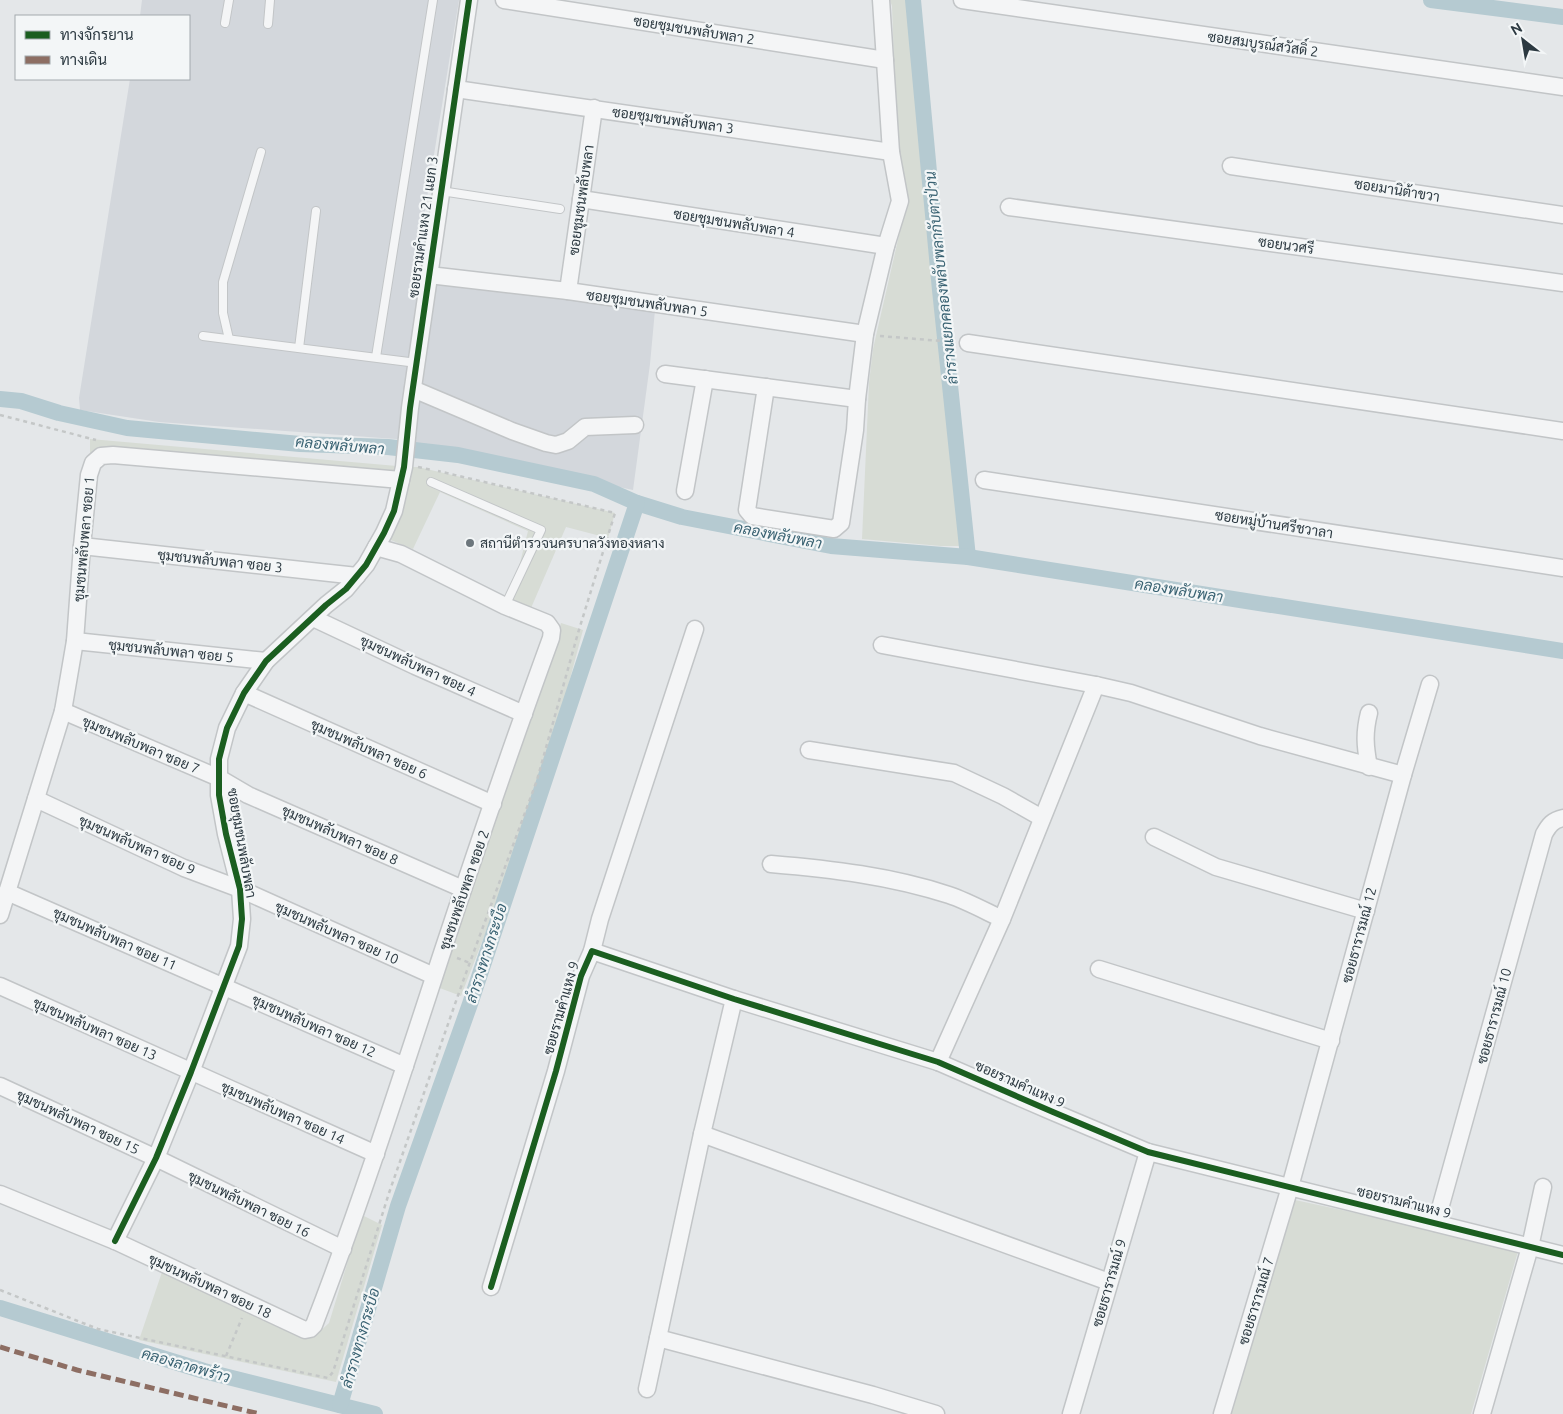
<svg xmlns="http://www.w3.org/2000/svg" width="1563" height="1414" viewBox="0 0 1563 1414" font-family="Ubuntu,Sarabun,sans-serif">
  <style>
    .built { fill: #d3d7dc }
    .green { fill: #d7dcd5 }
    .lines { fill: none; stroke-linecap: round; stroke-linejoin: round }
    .canal { stroke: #b5cad1; stroke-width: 16 }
    .lane-casing { stroke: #c2c5c7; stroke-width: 10 }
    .street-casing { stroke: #c2c5c7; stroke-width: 19 }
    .path { stroke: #c4c7c7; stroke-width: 2.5; stroke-dasharray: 4 4; stroke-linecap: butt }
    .lane { stroke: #f4f5f6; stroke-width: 8 }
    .street { stroke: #f4f5f6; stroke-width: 16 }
    .quiet { stroke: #8d6e63; stroke-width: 5; stroke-dasharray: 10 5; stroke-linecap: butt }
    .cycleway-casing { stroke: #f3f6f7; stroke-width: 9 }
    .cycleway { stroke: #1b5e20; stroke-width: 6 }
    .poi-dot { fill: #6c767c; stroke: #f3f6f7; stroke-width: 2 }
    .labels { text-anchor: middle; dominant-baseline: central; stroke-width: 4.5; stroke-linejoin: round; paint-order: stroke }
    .street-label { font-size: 14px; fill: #2c3941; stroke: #f3f6f7 }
    .poi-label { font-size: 14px; fill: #2c3941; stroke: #f3f6f7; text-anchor: start }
    .water-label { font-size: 15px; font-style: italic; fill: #396272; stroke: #f3f6f7 }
  </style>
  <rect width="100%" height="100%" fill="#e4e7e9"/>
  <path class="built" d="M 142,0 L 459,0 L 416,266 L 441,280 L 655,310 L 650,364 L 633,490 L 396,439 L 159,422 L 80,410 L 79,398 L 130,79 L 189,79 L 189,16 L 140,16 Z"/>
  <g class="green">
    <path d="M 890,0 L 906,0 L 920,153 L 962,546 L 941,546 L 862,539 L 869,383 L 873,349 L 900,231 L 892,6 Z"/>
    <path d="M 90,439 L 397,466 L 396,477 L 114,453 L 90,455 Z"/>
    <path d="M 407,467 L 418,467 L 615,513 L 608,538 L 566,527 L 531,608 L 510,603 L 528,531 L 440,492 L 413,549 L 388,539 Z"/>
    <path d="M 561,623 L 583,630 L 555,735 L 487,929 L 461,996 L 437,987 L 462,920 Z"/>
    <path d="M 1295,1200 L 1519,1248 L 1471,1414 L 1231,1414 Z"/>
    <path d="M 362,1215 L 382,1225 L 336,1382 L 139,1340 L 162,1272 L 301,1334 L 316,1335 L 329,1323 Z"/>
  </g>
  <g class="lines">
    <g class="canal">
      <path d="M 913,0 L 940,290 L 968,557"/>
      <path d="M 1431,0 L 1563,17"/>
      <path d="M 0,399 L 21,401 L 59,413 L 127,428 L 300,444 L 388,447 L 458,455 L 594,484 L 637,503 L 682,517 L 831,546 L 968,557 L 1563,651"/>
      <path d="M 0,1308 L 204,1371 L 375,1414"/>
      <path d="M 340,1405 L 398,1206 L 470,1004 L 637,503"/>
    </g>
    <g class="lane-casing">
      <g id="lane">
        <path d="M 225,23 L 229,0"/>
        <path d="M 268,24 L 270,0"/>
        <path d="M 441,191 L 560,209"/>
        <path d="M 203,336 L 417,363"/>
        <path d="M 229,339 L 223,313 L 223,282 L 261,152"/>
        <path d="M 299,348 L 316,211"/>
        <path d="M 376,357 L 433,0"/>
        <path d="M 431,482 L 541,530 L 505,606"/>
      </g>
    </g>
    <g class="street-casing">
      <g id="street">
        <path d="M 504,0 L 885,60"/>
        <path d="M 962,0 L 1563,87"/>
        <path d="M 456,89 L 891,152"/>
        <path d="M 1231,166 L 1563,215"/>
        <path d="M 581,199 L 886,246"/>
        <path d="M 1009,207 L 1563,283"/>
        <path d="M 429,275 L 568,291 L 865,334"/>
        <path d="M 568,291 L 594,108"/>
        <path d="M 968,343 L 1563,431"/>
        <path d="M 665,374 L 857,399 L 865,334 L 886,246 L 900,201 L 891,152 L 881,0"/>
        <path d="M 766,387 L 747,510 L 752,516 L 834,529 L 841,523 L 855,430 L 857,399"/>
        <path d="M 413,389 L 512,431 L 546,443 L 556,445 L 568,441 L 585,427 L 635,425"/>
        <path d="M 984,480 L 1563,568"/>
        <path d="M 685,491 L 705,379"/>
        <path d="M 82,546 L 357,576"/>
        <path d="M 313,618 L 415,666 L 524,714"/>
        <path d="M 75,641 L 266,661"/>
        <path d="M 882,645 L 1096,685 L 1131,693 L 1260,736 L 1403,775"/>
        <path d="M 244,693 L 493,804"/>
        <path d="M 63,711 L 219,778 L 248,795 L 463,889"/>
        <path d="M 1369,713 C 1364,733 1365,746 1369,767"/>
        <path d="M 809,750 L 954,773 L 1003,796 L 1042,818"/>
        <path d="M 36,799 L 184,868 L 240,889 L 434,976"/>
        <path d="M 1154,837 L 1216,867 L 1366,911"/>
        <path d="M 771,864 C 831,869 891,876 949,895 C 967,901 985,911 1002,919"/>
        <path d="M 7,892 L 405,1066"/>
        <path d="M 0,915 L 63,711 L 75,641 L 82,546 L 89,475 L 93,463 L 101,456 L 113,455 L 401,480"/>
        <path d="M 592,951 L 600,919 L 695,629"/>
        <path d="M 1099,969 L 1331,1041"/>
        <path d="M 0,986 L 376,1154"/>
        <path d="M 938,1062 L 1002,919 L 1096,685"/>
        <path d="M 0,1086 L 156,1158 L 343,1249"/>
        <path d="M 702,1134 L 1109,1282"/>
        <path d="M 0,1194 L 115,1241 L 305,1330 L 310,1329 L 314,1325 C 361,1203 401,1078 442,953 C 477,847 513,742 551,638 L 552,630 L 547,623 L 505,606 L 401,554 L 376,547"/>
        <path d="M 1436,1223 L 1544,834 C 1549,825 1553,820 1563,818"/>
        <path d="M 115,1241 L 156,1158 L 191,1072 L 239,946 L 242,919 L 240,889 L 226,834 L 219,795 L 219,759 L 227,728 L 244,693 L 266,661 L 326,605 L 346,589 L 366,565 L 384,533 L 394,511 L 404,467 L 410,408 L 469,0"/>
        <path d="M 491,1287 L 556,1071 L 581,976 L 592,951 L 734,999 L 938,1062 L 1053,1112 L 1148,1152 L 1563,1255"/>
        <path d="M 658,1338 L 873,1395 L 936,1414"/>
        <path d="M 647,1389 L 702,1134 L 734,999"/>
        <path d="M 1071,1414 L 1148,1152"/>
        <path d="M 1222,1414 L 1290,1187 L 1403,775 L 1430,684"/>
        <path d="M 1482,1414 L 1530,1247 L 1543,1187"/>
      </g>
    </g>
    <g class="path">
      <path d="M 880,336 L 954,342"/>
      <path d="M 0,415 L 96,440"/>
      <path d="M 418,467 L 432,470"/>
      <path d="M 457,958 L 470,963"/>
      <path d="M 0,1290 L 98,1329 L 328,1378 L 333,1372 L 389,1193 L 462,984 L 537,780 L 578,633 L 615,513 L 438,471"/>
      <path d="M 226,1356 L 242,1318"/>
    </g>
    <use href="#lane" class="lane"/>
    <use href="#street" class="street"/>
    <path class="quiet" d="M 0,1347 L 77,1370 L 260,1414"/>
    <g class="cycleway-casing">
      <g id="cycleway">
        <path d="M 115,1241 L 156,1158 L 191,1072 L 239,946 L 242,919 L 240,889 L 226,834 L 219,795 L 219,759 L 227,728 L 244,693 L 266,661 L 326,605 L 346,589 L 366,565 L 384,533 L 394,511 L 404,467 L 410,408 L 469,0"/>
        <path d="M 491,1287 L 556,1071 L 581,976 L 592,951 L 734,999 L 938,1062 L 1053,1112 L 1148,1152 L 1563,1255"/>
      </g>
    </g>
    <use href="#cycleway" class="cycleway"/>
  </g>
  <circle class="poi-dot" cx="470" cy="543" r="5"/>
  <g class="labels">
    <g class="street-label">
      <text transform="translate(694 30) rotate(9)">ซอยชุมชนพลับพลา 2</text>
      <text transform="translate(1263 44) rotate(8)">ซอยสมบูรณ์สวัสดิ์ 2</text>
      <text transform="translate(673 120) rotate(8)">ซอยชุมชนพลับพลา 3</text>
      <text transform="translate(1397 190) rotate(9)">ซอยมานิต้าขวา</text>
      <text transform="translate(581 200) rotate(-82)">ซอยชุมชนพลับพลา</text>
      <text transform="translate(734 223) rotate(9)">ซอยชุมชนพลับพลา 4</text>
      <text transform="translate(423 227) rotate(-82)">ซอยรามคำแหง 21 แยก 3</text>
      <text transform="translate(1286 245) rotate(8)">ซอยนวศรี</text>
      <text transform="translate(647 303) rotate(8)">ซอยชุมชนพลับพลา 5</text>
      <text transform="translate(1274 524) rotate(9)">ซอยหมู่บ้านศรีชวาลา</text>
      <text transform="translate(84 539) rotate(-85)">ชุมชนพลับพลา ซอย 1</text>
      <text transform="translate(220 561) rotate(6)">ชุมชนพลับพลา ซอย 3</text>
      <text transform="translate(171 651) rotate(6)">ชุมชนพลับพลา ซอย 5</text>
      <text transform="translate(418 666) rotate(25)">ชุมชนพลับพลา ซอย 4</text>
      <text transform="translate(141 745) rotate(23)">ชุมชนพลับพลา ซอย 7</text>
      <text transform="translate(369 749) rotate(24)">ชุมชนพลับพลา ซอย 6</text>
      <text transform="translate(340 835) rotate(24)">ชุมชนพลับพลา ซอย 8</text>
      <text transform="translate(242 843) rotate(80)">ซอยชุมชนพลับพลา</text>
      <text transform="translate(137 845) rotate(24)">ชุมชนพลับพลา ซอย 9</text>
      <text transform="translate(464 890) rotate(-71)">ชุมชนพลับพลา ซอย 2</text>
      <text transform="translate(337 933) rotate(24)">ชุมชนพลับพลา ซอย 10</text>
      <text transform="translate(1359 935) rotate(-75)">ซอยธารารมณ์ 12</text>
      <text transform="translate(115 939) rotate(24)">ชุมชนพลับพลา ซอย 11</text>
      <text transform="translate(561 1008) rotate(-74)">ซอยรามคำแหง 9</text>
      <text transform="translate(1494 1016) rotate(-75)">ซอยธารารมณ์ 10</text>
      <text transform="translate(314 1026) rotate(24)">ชุมชนพลับพลา ซอย 12</text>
      <text transform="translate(95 1029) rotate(24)">ชุมชนพลับพลา ซอย 13</text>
      <text transform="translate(1020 1084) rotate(24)">ซอยรามคำแหง 9</text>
      <text transform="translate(283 1113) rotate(24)">ชุมชนพลับพลา ซอย 14</text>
      <text transform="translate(78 1122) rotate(25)">ชุมชนพลับพลา ซอย 15</text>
      <text transform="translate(1404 1202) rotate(14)">ซอยรามคำแหง 9</text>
      <text transform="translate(249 1204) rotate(26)">ชุมชนพลับพลา ซอย 16</text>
      <text transform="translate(1109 1283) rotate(-74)">ซอยธารารมณ์ 9</text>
      <text transform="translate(210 1286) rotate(25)">ชุมชนพลับพลา ซอย 18</text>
      <text transform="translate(1256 1301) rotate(-73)">ซอยธารารมณ์ 7</text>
    </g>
    <g class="poi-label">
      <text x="480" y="543">สถานีตำรวจนครบาลวังทองหลาง</text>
    </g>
    <g class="water-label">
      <text transform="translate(941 278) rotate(-96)">ลำรางแยกคลองพลับพลากับตาป่วน</text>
      <text transform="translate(340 445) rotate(5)">คลองพลับพลา</text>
      <text transform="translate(778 535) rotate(11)">คลองพลับพลา</text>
      <text transform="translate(1179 590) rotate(9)">คลองพลับพลา</text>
      <text transform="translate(486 953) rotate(-72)">ลำรางทางกระบือ</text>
      <text transform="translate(360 1338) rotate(-74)">ลำรางทางกระบือ</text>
      <text transform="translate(186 1365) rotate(16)">คลองลาดพร้าว</text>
    </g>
  </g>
  <rect x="15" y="15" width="175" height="65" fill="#f3f6f7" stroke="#a3aaae"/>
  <rect x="25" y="31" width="25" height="8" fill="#1b5e20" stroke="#a3aaae"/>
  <text x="60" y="40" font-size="15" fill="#2c3941">ทางจักรยาน</text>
  <rect x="25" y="56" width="25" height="8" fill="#8d6e63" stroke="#a3aaae"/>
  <text x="60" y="65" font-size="15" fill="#2c3941">ทางเดิน</text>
  <g transform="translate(1523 40) rotate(329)" stroke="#f3f6f7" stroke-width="4" paint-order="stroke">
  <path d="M0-4L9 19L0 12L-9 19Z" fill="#2c3941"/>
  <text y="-8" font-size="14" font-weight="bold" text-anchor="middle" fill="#2c3941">N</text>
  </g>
</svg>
